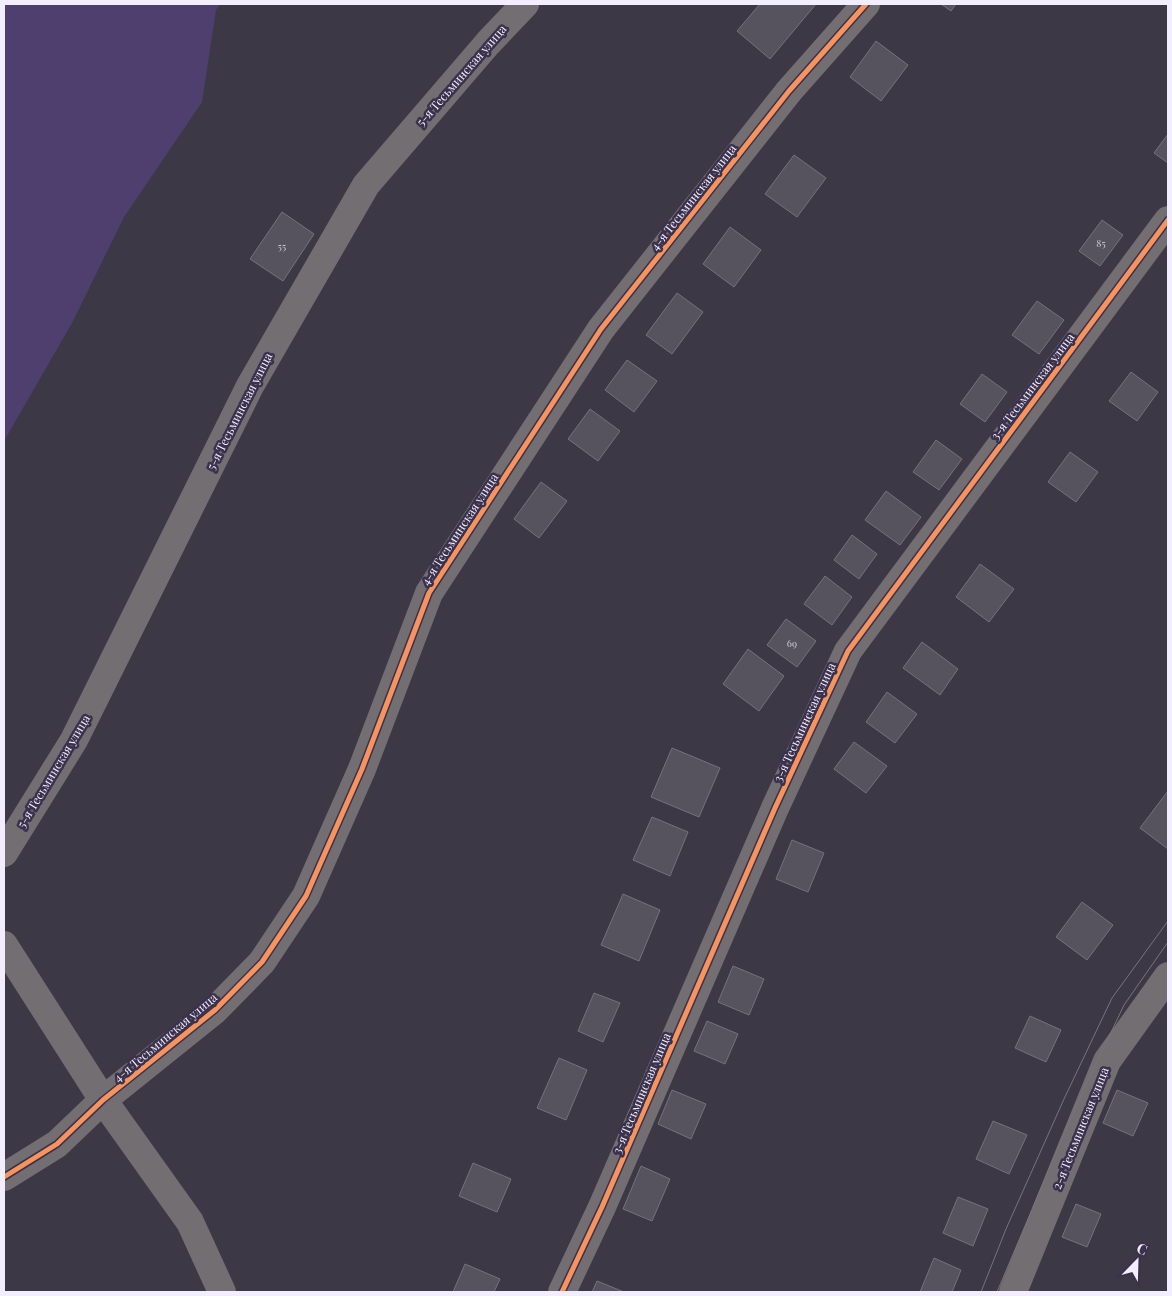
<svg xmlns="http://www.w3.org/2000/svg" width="1172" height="1296" viewBox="0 0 1172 1296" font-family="'Playfair Display',serif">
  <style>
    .green { fill: #4f3f6f }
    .building { fill: #56535f; stroke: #75727e }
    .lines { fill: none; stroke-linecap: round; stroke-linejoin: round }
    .street { stroke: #736e71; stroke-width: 28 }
    .tram { stroke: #78747c; stroke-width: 1 }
    .cycleway-casing { stroke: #3a324c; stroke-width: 8 }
    .cycleway { stroke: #f8935d; stroke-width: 5 }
    .labels { text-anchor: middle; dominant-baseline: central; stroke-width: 5; stroke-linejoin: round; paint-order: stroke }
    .number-label { font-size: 10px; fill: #ccc7d7 }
    .street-label { font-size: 12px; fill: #f3eeff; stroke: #3a324c }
  </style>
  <rect width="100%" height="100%" fill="#3c3846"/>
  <path class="green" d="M 4,4 L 220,4 L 216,10 L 202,102 L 124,217 L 72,323 L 4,441 Z"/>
  <g class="building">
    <path d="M 760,4 L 816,4 L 770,59 L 737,31 Z"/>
    <path d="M 941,4 L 956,4 L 951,11 Z"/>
    <path d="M 876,41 L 908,65 L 881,101 L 850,77 Z"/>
    <path d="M 1168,134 L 1168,163 L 1154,153 Z"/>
    <path d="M 794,155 L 826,178 L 797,217 L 765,194 Z"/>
    <path d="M 282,212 L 314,234 L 283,281 L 250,259 Z"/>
    <path d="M 1102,220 L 1123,235 L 1100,266 L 1079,251 Z"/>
    <path d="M 730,227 L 761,250 L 734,287 L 703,264 Z"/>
    <path d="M 677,293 L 703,312 L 672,354 L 646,335 Z"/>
    <path d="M 1037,301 L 1064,320 L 1039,354 L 1012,335 Z"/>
    <path d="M 627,360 L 657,381 L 634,412 L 605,390 Z"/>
    <path d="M 1131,372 L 1158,392 L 1137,421 L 1109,401 Z"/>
    <path d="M 982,374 L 1007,392 L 985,422 L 960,404 Z"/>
    <path d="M 590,409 L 620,431 L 598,461 L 568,439 Z"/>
    <path d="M 936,440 L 962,459 L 939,490 L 913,472 Z"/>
    <path d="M 1070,452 L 1098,472 L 1076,502 L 1048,482 Z"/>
    <path d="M 541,482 L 567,501 L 539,538 L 514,519 Z"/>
    <path d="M 886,491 L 921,517 L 900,545 L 865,520 Z"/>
    <path d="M 852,535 L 877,554 L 859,579 L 834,560 Z"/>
    <path d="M 980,564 L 1014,589 L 989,622 L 956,597 Z"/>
    <path d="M 825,576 L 852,597 L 832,625 L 804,604 Z"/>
    <path d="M 786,619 L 816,641 L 797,667 L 767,645 Z"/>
    <path d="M 922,642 L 958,669 L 940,695 L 903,668 Z"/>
    <path d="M 748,649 L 784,676 L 759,711 L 723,684 Z"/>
    <path d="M 887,692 L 917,714 L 895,743 L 866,722 Z"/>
    <path d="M 854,742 L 887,766 L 866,793 L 834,769 Z"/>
    <path d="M 672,748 L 720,768 L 699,817 L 651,797 Z"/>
    <path d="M 1168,791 L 1168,849 L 1140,828 Z"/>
    <path d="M 652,817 L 688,832 L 670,876 L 633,860 Z"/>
    <path d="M 792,840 L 824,853 L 808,892 L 776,879 Z"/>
    <path d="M 623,894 L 660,910 L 639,961 L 601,945 Z"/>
    <path d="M 1082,902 L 1113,925 L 1087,960 L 1056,937 Z"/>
    <path d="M 733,966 L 764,979 L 749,1015 L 718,1002 Z"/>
    <path d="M 594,993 L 620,1003 L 603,1042 L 578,1031 Z"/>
    <path d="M 1030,1016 L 1061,1030 L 1046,1062 L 1015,1048 Z"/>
    <path d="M 707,1021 L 738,1034 L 725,1064 L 694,1051 Z"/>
    <path d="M 559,1058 L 587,1070 L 566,1120 L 537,1108 Z"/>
    <path d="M 672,1090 L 706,1104 L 691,1139 L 658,1124 Z"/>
    <path d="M 1117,1090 L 1148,1103 L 1133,1136 L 1103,1123 Z"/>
    <path d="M 993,1121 L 1027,1135 L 1009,1174 L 976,1159 Z"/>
    <path d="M 473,1163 L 511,1179 L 497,1212 L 459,1196 Z"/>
    <path d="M 641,1166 L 670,1179 L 652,1221 L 623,1209 Z"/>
    <path d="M 958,1197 L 988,1209 L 973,1246 L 943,1233 Z"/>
    <path d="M 1076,1204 L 1101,1214 L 1087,1247 L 1062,1237 Z"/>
    <path d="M 934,1258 L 961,1270 L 952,1292 L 920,1292 Z"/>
    <path d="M 465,1264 L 500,1279 L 494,1292 L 453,1292 Z"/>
    <path d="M 597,1281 L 624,1292 L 592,1292 Z"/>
  </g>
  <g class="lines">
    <g class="street">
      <path d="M 4,853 L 74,740 L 250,386 L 366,185 L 488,43 L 525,4"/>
      <path d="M 4,945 L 103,1100 L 190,1222 L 222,1292"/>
      <path d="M 4,1177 L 57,1144 L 103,1100 L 215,1010 L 262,962 L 306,896 L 362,769 L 429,593 L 601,329 L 789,91 L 866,4"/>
      <path d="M 562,1292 L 602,1207 L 775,808 L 848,651 L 1168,220"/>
      <path d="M 1013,1292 L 1107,1061 L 1168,976"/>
    </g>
    <g class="tram">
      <path d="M 981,1292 L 1006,1229 L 1064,1099 L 1112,998 L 1168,921"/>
      <path d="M 997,1292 L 1076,1106 L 1124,1005 L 1168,942"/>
    </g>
    <g class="cycleway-casing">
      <g id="cycleway">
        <path d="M 4,1177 L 57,1144 L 103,1100 L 215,1010 L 262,962 L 306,896 L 362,769 L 429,593 L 601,329 L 789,91 L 866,4"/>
        <path d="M 562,1292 L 602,1207 L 775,808 L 848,651 L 1168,220"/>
      </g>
    </g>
    <use href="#cycleway" class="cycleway"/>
  </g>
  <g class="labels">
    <g class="number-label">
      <text x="1101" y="243">85</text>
      <text x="282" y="246">55</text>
      <text x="792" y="643">69</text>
    </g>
    <g class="street-label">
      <text transform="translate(461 75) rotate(-49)">5-я Тесьминская улица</text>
      <text transform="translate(693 197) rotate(-52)">4-я Тесьминская улица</text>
      <text transform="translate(1032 386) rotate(-53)">3-я Тесьминская улица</text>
      <text transform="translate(239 411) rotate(-63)">5-я Тесьминская улица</text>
      <text transform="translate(459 529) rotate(-57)">4-я Тесьминская улица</text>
      <text transform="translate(804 722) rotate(-65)">3-я Тесьминская улица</text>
      <text transform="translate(53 771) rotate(-59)">5-я Тесьминская улица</text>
      <text transform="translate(165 1037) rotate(-40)">4-я Тесьминская улица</text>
      <text transform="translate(641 1093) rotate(-67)">3-я Тесьминская улица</text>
      <text transform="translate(1080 1128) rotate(-68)">2-я Тесьминская улица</text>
    </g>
  </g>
  <rect width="1172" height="1296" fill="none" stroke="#f3eeff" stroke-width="10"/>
  <g transform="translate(1137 1261) rotate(23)" stroke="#3a324c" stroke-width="4" paint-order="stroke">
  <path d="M0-4L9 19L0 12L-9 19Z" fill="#f3eeff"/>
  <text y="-8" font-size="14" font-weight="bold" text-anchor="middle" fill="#f3eeff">С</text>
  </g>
</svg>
